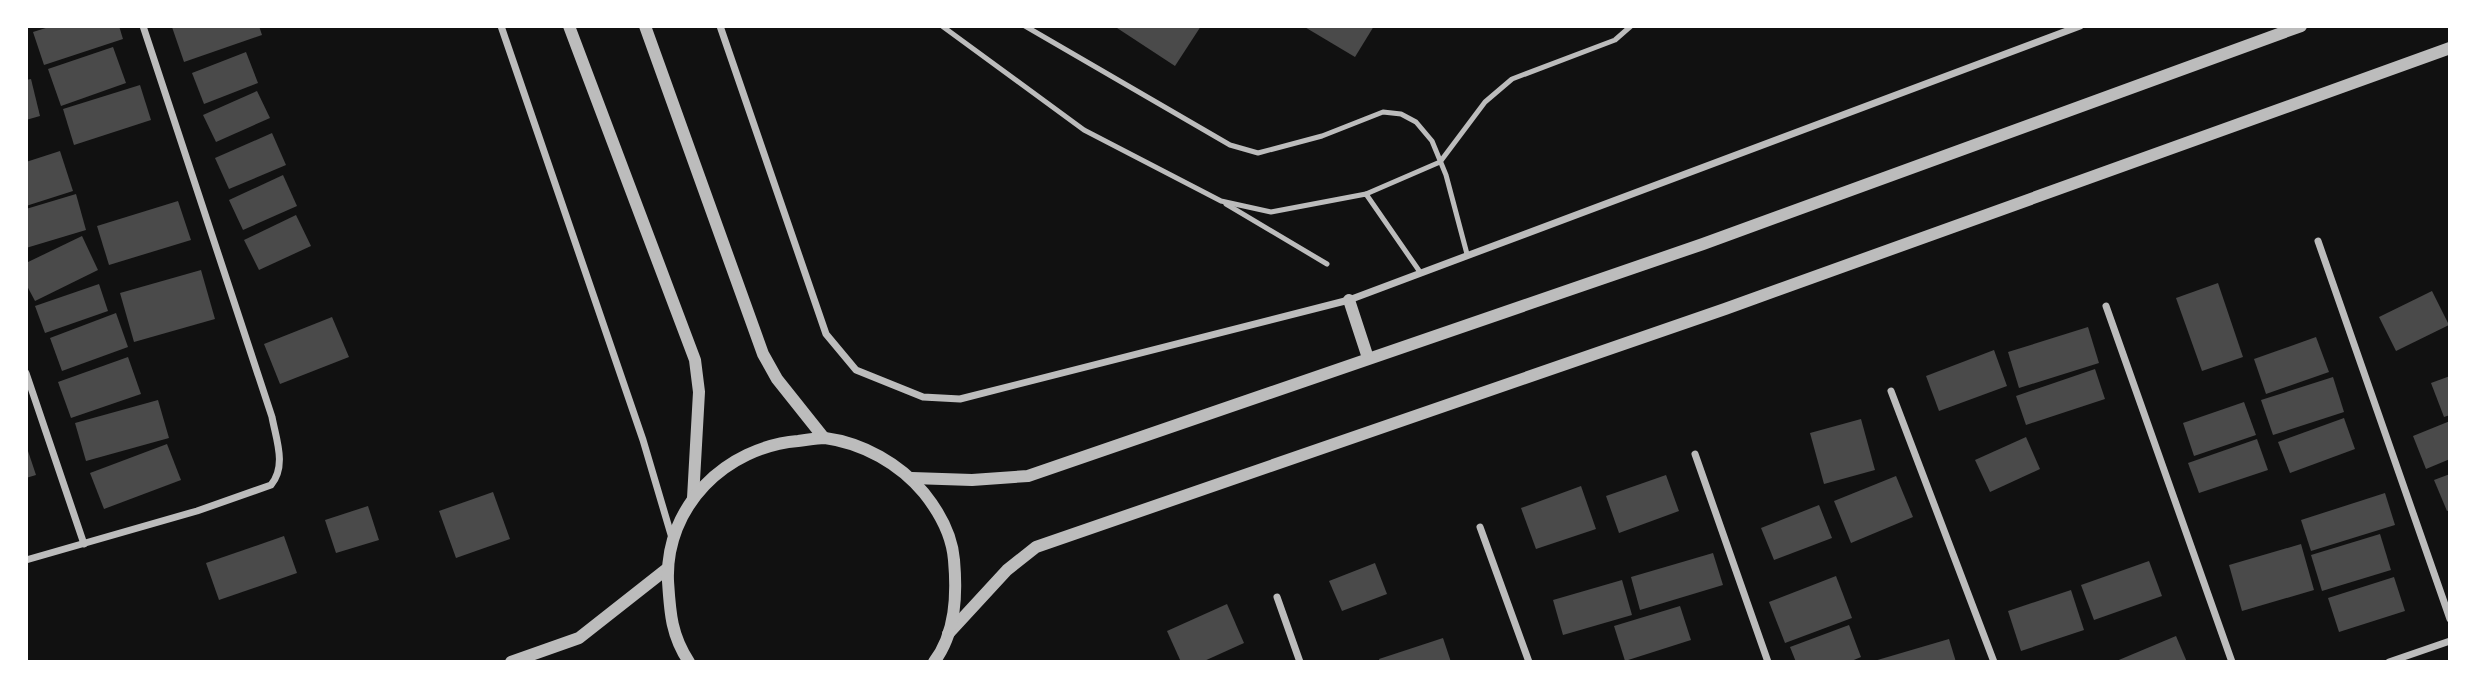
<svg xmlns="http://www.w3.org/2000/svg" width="2476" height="688" viewBox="0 0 2476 688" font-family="Jost,sans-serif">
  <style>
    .building { fill: #4a4a4a }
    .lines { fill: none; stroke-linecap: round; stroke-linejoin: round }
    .service { stroke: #bcbcbc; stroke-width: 5 }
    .minor { stroke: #bcbcbc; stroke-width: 7 }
    .tertiary { stroke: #bcbcbc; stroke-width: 12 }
  </style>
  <rect width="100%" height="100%" fill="#111"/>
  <g class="building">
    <path d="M 52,26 L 119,26 L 123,39 L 44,65 L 33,32 Z"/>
    <path d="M 259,26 L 262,35 L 184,62 L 172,27 Z"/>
    <path d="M 1114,26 L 1201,26 L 1175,66 Z"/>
    <path d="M 1303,26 L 1374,26 L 1355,57 Z"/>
    <path d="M 113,47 L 126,83 L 61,106 L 48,69 Z"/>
    <path d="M 246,52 L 258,83 L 204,104 L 192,73 Z"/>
    <path d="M 31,79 L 40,116 L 26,120 L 26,80 Z"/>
    <path d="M 140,85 L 151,120 L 74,145 L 63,109 Z"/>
    <path d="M 257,91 L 270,118 L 216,142 L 203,115 Z"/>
    <path d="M 272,133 L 286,165 L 229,189 L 215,158 Z"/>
    <path d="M 60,151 L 73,191 L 26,206 L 26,162 Z"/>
    <path d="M 283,175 L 297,206 L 243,230 L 229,200 Z"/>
    <path d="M 76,194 L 86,230 L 26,248 L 26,209 Z"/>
    <path d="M 178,201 L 191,240 L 109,265 L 97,226 Z"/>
    <path d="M 296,215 L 311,246 L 259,270 L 244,240 Z"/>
    <path d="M 82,236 L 98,270 L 35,301 L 26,284 L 26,263 Z"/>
    <path d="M 201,270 L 215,319 L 134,342 L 120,293 Z"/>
    <path d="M 2218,283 L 2243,357 L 2202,371 L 2176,298 Z"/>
    <path d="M 99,284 L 108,311 L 45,333 L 35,306 Z"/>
    <path d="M 2432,291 L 2449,325 L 2396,351 L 2379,317 Z"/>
    <path d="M 116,313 L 128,347 L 62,371 L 50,338 Z"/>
    <path d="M 332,317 L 349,357 L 280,384 L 264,344 Z"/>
    <path d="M 2088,327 L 2099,363 L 2019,388 L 2008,352 Z"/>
    <path d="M 2316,337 L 2329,372 L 2266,394 L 2254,359 Z"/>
    <path d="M 1994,350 L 2007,386 L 1939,411 L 1926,376 Z"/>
    <path d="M 128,357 L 141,394 L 71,418 L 58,382 Z"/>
    <path d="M 2095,369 L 2105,399 L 2026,425 L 2016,396 Z"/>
    <path d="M 2450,376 L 2450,415 L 2444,417 L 2431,383 Z"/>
    <path d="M 2333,377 L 2344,412 L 2273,435 L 2261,400 Z"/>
    <path d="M 158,400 L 169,438 L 86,461 L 75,423 Z"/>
    <path d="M 2244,402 L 2256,435 L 2194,456 L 2183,423 Z"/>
    <path d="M 2344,418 L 2355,449 L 2290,473 L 2278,442 Z"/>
    <path d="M 1861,419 L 1875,470 L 1824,484 L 1810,433 Z"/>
    <path d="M 2450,421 L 2450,459 L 2426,469 L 2413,436 Z"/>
    <path d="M 2026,437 L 2040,469 L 1990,492 L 1975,460 Z"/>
    <path d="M 2257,439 L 2268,470 L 2199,493 L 2188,463 Z"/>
    <path d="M 167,444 L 181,480 L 104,509 L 90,473 Z"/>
    <path d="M 27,448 L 36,475 L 26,478 L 26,449 Z"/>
    <path d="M 2450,474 L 2450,510 L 2447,511 L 2434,480 Z"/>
    <path d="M 1666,475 L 1679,511 L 1619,533 L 1606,496 Z"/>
    <path d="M 1896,476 L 1913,517 L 1851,543 L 1834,501 Z"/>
    <path d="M 1581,486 L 1596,529 L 1536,549 L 1521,508 Z"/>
    <path d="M 493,492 L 510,539 L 456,558 L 439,511 Z"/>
    <path d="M 2385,493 L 2395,525 L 2311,551 L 2301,520 Z"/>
    <path d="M 1819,505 L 1832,538 L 1774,560 L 1761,528 Z"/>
    <path d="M 368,506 L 379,540 L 336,553 L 325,520 Z"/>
    <path d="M 2380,534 L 2391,570 L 2322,591 L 2311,555 Z"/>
    <path d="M 284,536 L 297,573 L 219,600 L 206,563 Z"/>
    <path d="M 2301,544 L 2314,590 L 2242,611 L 2229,565 Z"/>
    <path d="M 1713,553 L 1723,585 L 1640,610 L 1631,577 Z"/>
    <path d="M 2149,561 L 2162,596 L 2094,620 L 2081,585 Z"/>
    <path d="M 1375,563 L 1387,594 L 1342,611 L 1329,581 Z"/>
    <path d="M 1836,576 L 1852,618 L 1785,643 L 1769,602 Z"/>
    <path d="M 2394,577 L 2405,611 L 2339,632 L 2328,598 Z"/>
    <path d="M 1622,580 L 1632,615 L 1563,635 L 1553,600 Z"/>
    <path d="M 2071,590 L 2084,630 L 2021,651 L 2008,611 Z"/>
    <path d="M 1227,604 L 1244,643 L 1202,662 L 1181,662 L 1167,631 Z"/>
    <path d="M 1680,606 L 1691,640 L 1625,661 L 1614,626 Z"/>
    <path d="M 1849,625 L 1861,657 L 1849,662 L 1796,662 L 1790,647 Z"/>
    <path d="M 2176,636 L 2187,662 L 2114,662 Z"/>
    <path d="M 1443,638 L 1451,662 L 1380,662 L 1379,659 Z"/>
    <path d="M 1949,639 L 1956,662 L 1874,662 L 1874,661 Z"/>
  </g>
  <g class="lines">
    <g class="service">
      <path d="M 942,26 L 1084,130 L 1221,201 L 1271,212 L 1366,194 L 1420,272"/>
      <path d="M 1025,26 L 1230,145 L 1258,153 L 1322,136 L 1383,112 L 1401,114 L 1416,122 L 1432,141 L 1446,175 L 1467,254"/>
      <path d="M 1366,194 L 1440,162 L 1485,102 L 1512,79 L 1615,40 L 1631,26"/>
      <path d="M 1226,204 L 1327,264"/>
    </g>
    <g class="minor">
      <path d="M 501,26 L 643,440 L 672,538"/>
      <path d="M 720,26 L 826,334 L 856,370 L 923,397 L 960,399 L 1349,300 L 2080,26"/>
      <path d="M 2318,241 L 2450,619"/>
      <path d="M 2106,306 L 2232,662"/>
      <path d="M 26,373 L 84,544"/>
      <path d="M 1891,391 L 1994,662"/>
      <path d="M 1695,454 L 1768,662"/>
      <path d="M 1480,527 L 1529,662"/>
      <path d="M 26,560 L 197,511 L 271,485 C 287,466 276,439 272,417 L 143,26"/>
      <path d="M 1277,597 L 1300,662"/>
      <path d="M 2389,662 L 2450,641"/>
    </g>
    <g class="tertiary">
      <path d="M 569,26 L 695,360 L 699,392 L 693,498"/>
      <path d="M 645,26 L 763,354 L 777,379 L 824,438"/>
      <path d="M 1349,300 L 1368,358"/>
      <path d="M 912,478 L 972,480 L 1028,476 L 1703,244 L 2301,26"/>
      <path d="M 948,634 L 1007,570 L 1036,547 L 1725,309 L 2450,48"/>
      <path d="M 511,662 L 579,638 L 668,568"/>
      <path d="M 689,662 C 671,635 670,612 668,581 C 665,506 726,447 798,441 C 807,440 816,438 825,438 C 863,443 900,464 924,493 C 940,513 952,535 954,560 C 957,594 956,633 934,662"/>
    </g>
  </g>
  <rect width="2476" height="688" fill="none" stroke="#ffffff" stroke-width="56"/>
</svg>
